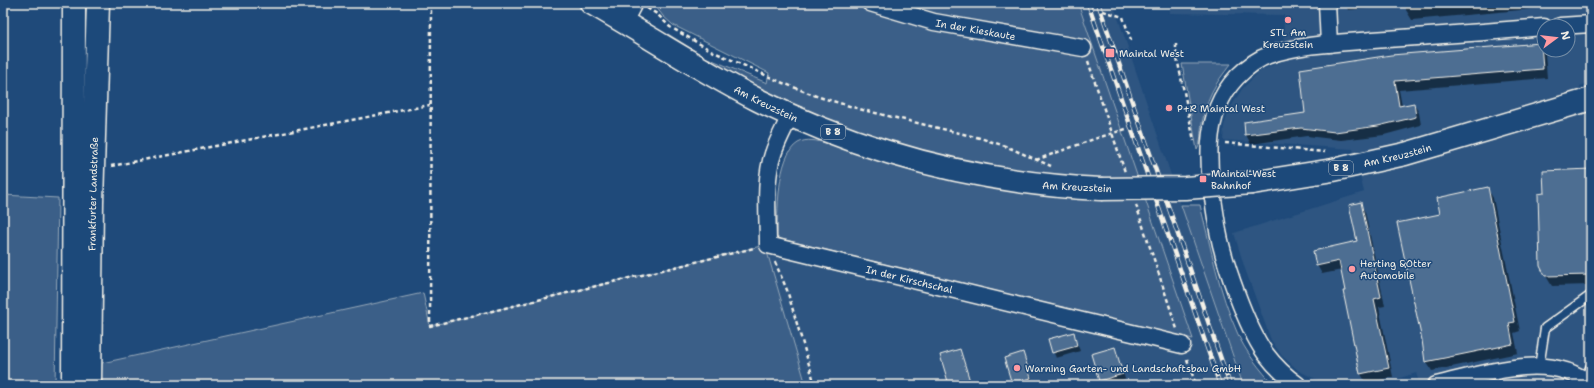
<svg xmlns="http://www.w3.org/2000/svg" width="1594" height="388" viewBox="0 0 1594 388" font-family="'Shantell Sans',sans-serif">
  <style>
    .built { fill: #2d5581; fill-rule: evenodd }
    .green { fill: #3a5f88; stroke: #97a8b8 }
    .shadow { fill: #0007 }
    .building { fill: #4d6e92; stroke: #f4f1e8 }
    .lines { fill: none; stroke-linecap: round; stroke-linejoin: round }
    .lane-casing { stroke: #f4f1e8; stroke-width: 11 }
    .street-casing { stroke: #f4f1e8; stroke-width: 19 }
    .secondary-casing { stroke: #f4f1e8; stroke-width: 25 }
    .primary-casing { stroke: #f4f1e8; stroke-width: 25 }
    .path { stroke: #f4f1e8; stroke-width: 2.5; stroke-dasharray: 4 3; stroke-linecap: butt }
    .lane { stroke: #1f4a7a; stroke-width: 8 }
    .street { stroke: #1f4a7a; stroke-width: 16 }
    .secondary { stroke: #1f4a7a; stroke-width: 22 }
    .primary { stroke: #1f4a7a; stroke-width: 22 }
    .rail-casing { stroke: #f4f1e8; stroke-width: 4.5 }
    .rail { stroke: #1f4a7a; stroke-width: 3; stroke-dasharray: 9; stroke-linecap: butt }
    .primary-bridge-casing { stroke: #f4f1e8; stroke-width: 25; stroke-linecap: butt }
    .primary-bridge { stroke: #1f4a7a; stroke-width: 22 }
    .poi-dot { fill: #ff9aa2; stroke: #1f4a7a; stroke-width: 1.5 }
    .labels { text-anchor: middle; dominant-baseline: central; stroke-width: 3; stroke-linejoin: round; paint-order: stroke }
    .shield { fill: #1f4a7a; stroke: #b4bfc7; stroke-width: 1 }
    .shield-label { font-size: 9px; font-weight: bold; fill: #f4f1e8 }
    .street-label { font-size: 10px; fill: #f4f1e8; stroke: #1f4a7a }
    .poi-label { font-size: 10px; fill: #f4f1e8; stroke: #1f4a7a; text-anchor: start }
  </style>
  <rect width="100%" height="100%" fill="#1f4a7a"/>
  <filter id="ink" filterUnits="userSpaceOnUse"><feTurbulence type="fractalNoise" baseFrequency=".025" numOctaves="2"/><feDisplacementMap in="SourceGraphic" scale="8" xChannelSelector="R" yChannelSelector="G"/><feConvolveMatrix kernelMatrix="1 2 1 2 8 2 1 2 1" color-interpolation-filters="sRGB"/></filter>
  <g filter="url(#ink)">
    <g class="built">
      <path d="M 1078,3 L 1113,3 L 1242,385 L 806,385 L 765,245 L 777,238 L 1193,339 Z"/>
      <path d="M 1169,3 L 1591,3 L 1591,82 L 1580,86 L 1586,119 L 1591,119 L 1591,385 L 1420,385 L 1416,373 L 1397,379 L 1360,385 L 1332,385 L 1322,382 L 1299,371 L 1282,356 L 1271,340 L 1245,269 L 1234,233 L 1364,192 L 1353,149 L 1223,140 L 1224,126 L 1229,110 L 1242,89 L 1261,70 L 1283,61 L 1284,15 L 1170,13 ZM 1544,26 L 1568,26 L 1568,50 L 1544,50 Z"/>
    </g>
    <g class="green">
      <path d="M 653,3 L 837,3 L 853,7 L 853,3 L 1078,3 L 1193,339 L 777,238 C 778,215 776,156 798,143 C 807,138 817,141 826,143 L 833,121 L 766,92 L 709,63 L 668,37 L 668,34 L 705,57 L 767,83 L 769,73 L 673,25 L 663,16 Z"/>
      <path d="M 1182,64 L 1231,64 C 1214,85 1207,97 1202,123 C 1200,132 1202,142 1197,150 Z"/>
      <path d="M 3,195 L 58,198 L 55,385 L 3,385 Z"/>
      <path d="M 1181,205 L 1200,205 C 1211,248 1219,292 1237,332 C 1244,350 1261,371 1274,385 L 1243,385 Z"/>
      <path d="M 765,245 L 806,385 L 101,385 L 102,363 L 423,293 L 430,326 Z"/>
    </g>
    <g class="shadow">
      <path d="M 1345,3 L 1368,3 L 1369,8 L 1348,10 Z"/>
      <path d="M 1406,3 L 1573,3 L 1573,5 L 1412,20 L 1406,10 Z"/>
      <path d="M 1540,44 L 1545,53 L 1547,78 L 1399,90 L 1402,106 L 1414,104 L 1419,113 L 1421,125 L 1384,135 L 1341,140 L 1307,136 L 1251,144 L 1246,135 L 1307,114 L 1301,70 Z"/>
      <path d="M 1591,170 L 1591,285 L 1552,286 L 1546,276 Z"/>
      <path d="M 1487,188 L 1493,198 L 1520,331 L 1514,333 L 1518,353 L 1432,371 L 1426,361 Z"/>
      <path d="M 1360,203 L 1365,212 L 1385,306 L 1379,307 L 1393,377 L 1366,383 L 1361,374 L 1342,270 L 1322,274 L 1317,265 L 1358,242 Z"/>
      <path d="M 1073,333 L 1080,351 L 1056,358 L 1049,340 Z"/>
      <path d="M 1114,348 L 1117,353 L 1125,379 L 1103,385 L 1100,380 Z"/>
      <path d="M 959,350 L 962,356 L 972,385 L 950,385 Z"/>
      <path d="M 1022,353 L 1026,360 L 1034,385 L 1013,385 L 1005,358 Z"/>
    </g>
    <g class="building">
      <path d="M 1541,43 L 1543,69 L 1395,81 L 1399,106 L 1414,103 L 1416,117 L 1378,126 L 1335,132 L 1301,128 L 1245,135 L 1244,122 L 1305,113 L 1300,69 L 1391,55 Z"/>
      <path d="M 1591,169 L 1591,275 L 1545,276 L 1540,266 L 1538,194 L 1544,193 L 1543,171 Z"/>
      <path d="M 1488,187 L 1515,322 L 1509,323 L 1513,344 L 1425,362 L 1422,340 L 1397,223 L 1440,214 L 1437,198 Z"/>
      <path d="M 1361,202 L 1381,297 L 1374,299 L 1389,368 L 1360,374 L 1343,291 L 1345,291 L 1339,261 L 1316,266 L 1313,251 L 1357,241 L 1349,205 Z"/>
      <path d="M 1074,332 L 1077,346 L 1052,353 L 1048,339 Z"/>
      <path d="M 1115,347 L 1123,374 L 1099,381 L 1091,354 Z"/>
      <path d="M 960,349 L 970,381 L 957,385 L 949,385 L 940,355 Z"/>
      <path d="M 1023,352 L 1031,378 L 1012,384 L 1004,358 Z"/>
    </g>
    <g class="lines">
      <g class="lane-casing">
        <g id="lane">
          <path d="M 1539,367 L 1545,328 L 1591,295"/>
          <path d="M 1584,380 L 1591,366"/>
        </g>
      </g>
      <g class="street-casing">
        <g id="street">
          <path id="s1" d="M 870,3 L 934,22 L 1083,48"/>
          <path d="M 1327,3 L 1329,44"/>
          <path d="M 624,22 L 634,3"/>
          <path d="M 1560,26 L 1591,24"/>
          <path id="s2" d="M 791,114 C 785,127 777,141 773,154 C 764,179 768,218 768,245 L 1182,345"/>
          <path d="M 1298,385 C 1285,376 1274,365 1265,353 C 1246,326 1224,263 1218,231 C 1210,179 1197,119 1237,77 C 1246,68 1257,59 1269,55 C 1302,44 1339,43 1373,40 C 1430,36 1487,32 1544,27"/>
          <path d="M 1436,385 C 1482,375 1550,349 1591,385"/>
        </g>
      </g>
      <g class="secondary-casing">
        <g id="secondary">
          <path d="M 73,385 L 74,3"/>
          <path id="s3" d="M 90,385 L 92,202 L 98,3"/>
        </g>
      </g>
      <g class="primary-casing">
        <g id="primary">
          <path id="s4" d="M 591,3 C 647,35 701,71 758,100 C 866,154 980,183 1101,189"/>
          <path id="s5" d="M 1252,183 L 1333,170 L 1405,154 L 1591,99"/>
        </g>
      </g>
      <g class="path">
        <path d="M 431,3 L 430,326 L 754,248"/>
        <path d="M 647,8 L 657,14 L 670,27 L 714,52 L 783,83 L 819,97 L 863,110 L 980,138 L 1005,146 L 1051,166"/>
        <path d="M 1103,11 L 1123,17 L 1132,43"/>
        <path d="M 1176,44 L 1176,53 L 1194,141"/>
        <path d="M 1088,61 L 1125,172"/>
        <path d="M 1225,143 L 1325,152"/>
        <path d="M 1036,160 L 1094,139 L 1126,129"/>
        <path d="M 111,166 L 430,105"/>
        <path d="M 1136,205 L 1177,329"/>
        <path d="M 775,262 L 787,290 L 815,385"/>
        <path d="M 1187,359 L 1196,385"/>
      </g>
      <use href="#lane" class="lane"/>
      <use href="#street" class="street"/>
      <use href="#secondary" class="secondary"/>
      <use href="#primary" class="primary"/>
      <g class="rail-casing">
        <g id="rail">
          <path d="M 1088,3 L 1220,385"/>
          <path d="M 1098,3 L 1230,385"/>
        </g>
      </g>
      <use href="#rail" class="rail"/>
      <g class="primary-bridge-casing">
        <path id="primary-bridge" d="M 1101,189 L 1185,188 L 1252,183"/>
      </g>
      <use href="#primary-bridge" class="primary-bridge"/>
    </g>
  </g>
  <g class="poi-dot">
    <circle cx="1288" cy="20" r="4"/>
    <rect x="1105" y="48" width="10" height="10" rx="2"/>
    <circle cx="1169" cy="108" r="4"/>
    <rect x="1199" y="175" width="8" height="8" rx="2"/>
    <circle cx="1352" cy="269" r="4"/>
    <circle cx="1017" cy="368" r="4"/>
  </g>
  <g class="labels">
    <g class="shield">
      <rect x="821" y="125" width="24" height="14" rx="3"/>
      <rect x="1329" y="161" width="24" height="14" rx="3"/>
    </g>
    <g class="shield-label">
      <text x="833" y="132">B 8</text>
      <text x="1341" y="168">B 8</text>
    </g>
    <g class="street-label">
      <text stroke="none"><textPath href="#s1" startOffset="109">In der Kieskaute</textPath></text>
      <text stroke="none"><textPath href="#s4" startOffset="202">Am Kreuzstein</textPath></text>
      <text stroke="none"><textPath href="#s5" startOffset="148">Am Kreuzstein</textPath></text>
      <text transform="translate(1077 187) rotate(3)">Am Kreuzstein</text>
      <text stroke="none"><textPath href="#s3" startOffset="191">Frankfurter Landstraße</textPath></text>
      <text stroke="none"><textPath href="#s2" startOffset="281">In der Kirschschal</textPath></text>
    </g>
    <g class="poi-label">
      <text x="1288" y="32" text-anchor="middle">STL Am<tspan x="1288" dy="12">Kreuzstein</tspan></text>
      <text x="1119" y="53">Maintal West</text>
      <text x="1177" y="108">P+R Maintal West</text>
      <text x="1211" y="173">Maintal-West<tspan x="1211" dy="12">Bahnhof</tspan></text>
      <text x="1360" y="263">Herting &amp;Otter<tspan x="1360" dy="12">Automobile</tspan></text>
      <text x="1025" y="368">Warning Garten- und Landschaftsbau GmbH</text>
    </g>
  </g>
  <rect width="1594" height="388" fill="none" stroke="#1f4a7a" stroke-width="16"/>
  <rect x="8" y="8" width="1578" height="372" fill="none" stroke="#f4f1e8" stroke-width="1.5" filter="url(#ink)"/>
  <g transform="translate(1556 38) rotate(75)"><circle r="19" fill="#1f4a7a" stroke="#748da6"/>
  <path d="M0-3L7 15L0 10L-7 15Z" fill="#ff9aa2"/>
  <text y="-6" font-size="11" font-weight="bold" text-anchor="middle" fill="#f4f1e8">N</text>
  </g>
</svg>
